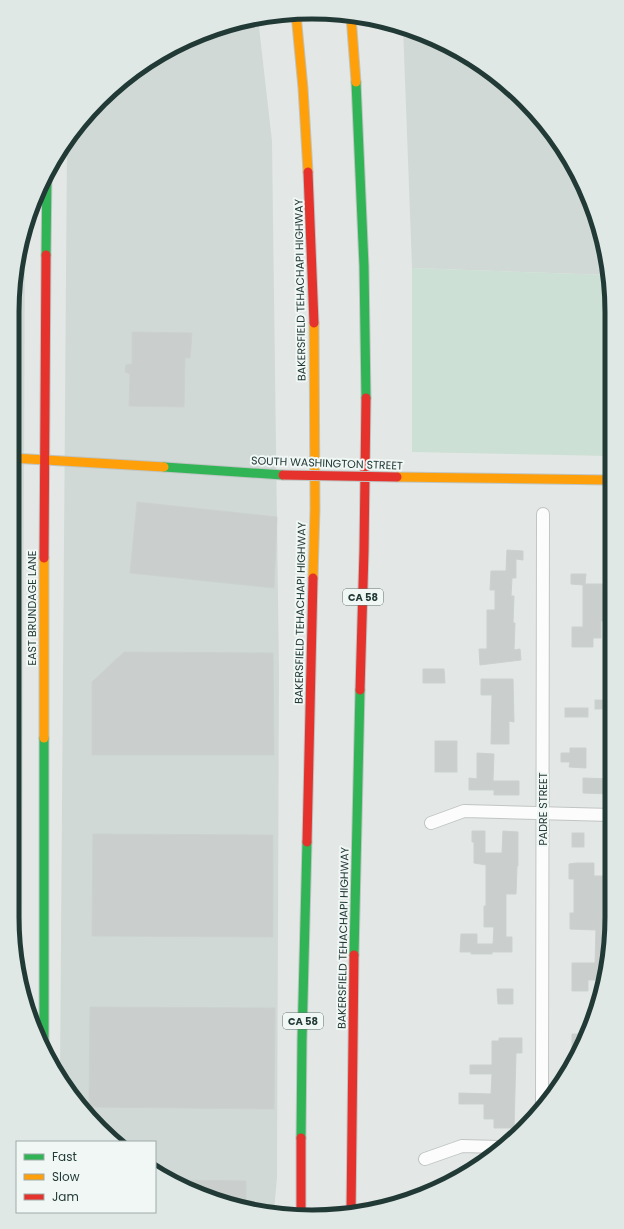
<svg xmlns="http://www.w3.org/2000/svg" width="624" height="1229" viewBox="0 0 624 1229" font-family="Poppins,sans-serif">
  <style>
    .built { fill: #d1d9d6 }
    .green { fill: #cde0d5 }
    .building { fill: #cacfcd; stroke: #cbd1cf }
    .lines { fill: none; stroke-linecap: round; stroke-linejoin: round }
    .street-casing { stroke: #c0c5c3; stroke-width: 14 }
    .fast-casing { stroke: #bfc5c3; stroke-width: 11 }
    .slow-casing { stroke: #bfc5c3; stroke-width: 11 }
    .jam-casing { stroke: #bfc5c3; stroke-width: 11 }
    .street { stroke: #fbfcfb; stroke-width: 12 }
    .fast { stroke: #30b455; stroke-width: 9 }
    .slow { stroke: #ff9f0a; stroke-width: 9 }
    .jam { stroke: #e5322d; stroke-width: 9 }
    .jam-bridge-casing { stroke: #bfc5c3; stroke-width: 11; stroke-linecap: butt }
    .jam-bridge { stroke: #e5322d; stroke-width: 9 }
    .labels { text-anchor: middle; dominant-baseline: central; stroke-width: 4; stroke-linejoin: round; paint-order: stroke }
    .shield { fill: #f1f7f5; stroke: #60736f; stroke-width: 1 }
    .shield-label { font-size: 10px; font-weight: bold; fill: #223a36 }
    .street-label { font-size: 11px; fill: #223a36; stroke: #f1f7f5 }
    .rim { fill: none; stroke: #223a36; stroke-width: 5 }
  </style>
  <rect width="100%" height="100%" fill="#e3e8e6"/>
  <g class="built">
    <path d="M 258,18 L 272,141 L 279,673 L 277,1178 L 274,1211 L 235,1207 L 155,1171 L 155,1142 L 119,1142 L 74,1100 L 60,1073 L 67,141 L 74,129 L 114,86 L 162,52 L 216,28 Z"/>
    <path d="M 403,27 L 445,43 L 510,86 L 561,145 L 589,197 L 609,275 L 412,268 Z"/>
    <path d="M 25,227 L 22,975 L 12,917 L 13,293 L 22,234 Z"/>
  </g>
  <path class="green" d="M 412,268 L 609,275 L 610,456 L 412,452 Z"/>
  <g class="building">
    <path d="M 581,182 L 589,197 L 592,206 L 581,206 Z"/>
    <path d="M 132,332 L 192,333 L 190,358 L 185,358 L 184,407 L 129,406 L 130,374 L 125,372 L 126,365 L 132,364 Z"/>
    <path d="M 137,502 L 277,517 L 274,588 L 130,573 Z"/>
    <path d="M 507,550 L 523,551 L 523,560 L 516,559 L 516,578 L 512,578 L 511,596 L 514,596 L 513,623 L 515,623 L 514,650 L 520,649 L 521,660 L 480,665 L 479,649 L 487,649 L 487,610 L 495,610 L 495,590 L 490,590 L 491,571 L 506,571 Z"/>
    <path d="M 571,574 L 586,574 L 585,584 L 609,584 L 609,588 L 610,588 L 610,621 L 601,621 L 601,638 L 593,638 L 593,647 L 572,647 L 572,627 L 583,627 L 583,585 L 571,584 Z"/>
    <path d="M 124,652 L 273,653 L 274,755 L 92,755 L 92,682 Z"/>
    <path d="M 423,669 L 444,669 L 445,683 L 423,683 Z"/>
    <path d="M 481,679 L 513,679 L 514,722 L 509,721 L 509,744 L 491,744 L 492,695 L 481,695 Z"/>
    <rect x="595" y="700" width="12" height="9"/>
    <rect x="565" y="708" width="23" height="9"/>
    <rect x="435" y="741" width="22" height="31"/>
    <path d="M 570,748 L 586,748 L 586,768 L 569,767 L 570,762 L 561,762 L 561,753 L 570,753 Z"/>
    <path d="M 477,753 L 494,754 L 493,781 L 519,781 L 519,795 L 494,795 L 494,790 L 469,790 L 469,778 L 477,779 Z"/>
    <path d="M 583,778 L 611,779 L 611,794 L 583,793 Z"/>
    <path d="M 472,831 L 485,831 L 485,853 L 502,853 L 503,831 L 518,832 L 518,866 L 517,866 L 516,894 L 506,894 L 506,937 L 512,937 L 512,952 L 492,952 L 492,954 L 471,954 L 471,952 L 460,952 L 461,934 L 477,934 L 477,944 L 493,944 L 494,927 L 484,927 L 484,906 L 486,906 L 486,865 L 474,863 L 474,842 L 472,842 Z"/>
    <rect x="572" y="833" width="12" height="14"/>
    <path d="M 93,834 L 273,835 L 273,937 L 92,936 Z"/>
    <path d="M 576,863 L 594,863 L 594,876 L 609,876 L 609,892 L 611,892 L 611,903 L 609,903 L 609,921 L 611,921 L 611,936 L 608,956 L 606,956 L 604,980 L 588,980 L 588,991 L 572,991 L 572,963 L 595,963 L 596,930 L 570,929 L 570,913 L 574,913 L 574,879 L 569,879 L 569,864 Z"/>
    <path d="M 497,989 L 513,989 L 513,1004 L 498,1004 Z"/>
    <path d="M 90,1007 L 275,1008 L 274,1109 L 89,1107 Z"/>
    <path d="M 572,1034 L 587,1034 L 581,1050 L 572,1063 Z"/>
    <path d="M 499,1038 L 522,1038 L 522,1053 L 516,1053 L 514,1128 L 494,1128 L 494,1119 L 484,1119 L 484,1104 L 459,1104 L 459,1093 L 491,1094 L 492,1074 L 470,1074 L 470,1065 L 492,1065 L 492,1041 L 499,1041 Z"/>
    <path d="M 176,1180 L 246,1181 L 246,1208 L 235,1207 Z"/>
  </g>
  <g class="lines">
    <g class="street-casing">
      <g id="street">
        <path d="M 431,823 L 464,811 L 611,815"/>
        <path d="M 542,1104 L 543,514"/>
        <path d="M 425,1159 L 462,1146 L 499,1147"/>
      </g>
    </g>
    <g class="fast-casing">
      <g id="fast">
        <path d="M 356,82 L 364,266 L 366,398"/>
        <path d="M 46,255 L 47,173"/>
        <path d="M 164,467 L 283,475"/>
        <path d="M 44,738 L 44,1043"/>
        <path d="M 354,955 L 360,690"/>
        <path d="M 301,1138 L 302,1040 L 307,842"/>
      </g>
    </g>
    <g class="slow-casing">
      <g id="slow">
        <path d="M 296,14 L 303,88 L 308,172"/>
        <path d="M 351,16 L 356,82"/>
        <path d="M 12,458 L 164,467"/>
        <path d="M 397,477 L 610,480"/>
        <path d="M 44,558 L 44,738"/>
        <path d="M 313,578 L 315,509 L 314,323"/>
      </g>
    </g>
    <g class="jam-casing">
      <g id="jam">
        <path d="M 308,172 L 314,323"/>
        <path d="M 44,558 L 46,255"/>
        <path d="M 360,690 L 364,551 L 366,398"/>
        <path d="M 307,842 L 313,578"/>
        <path d="M 301,1213 L 301,1138"/>
        <path d="M 351,1213 L 354,955"/>
      </g>
    </g>
    <use href="#street" class="street"/>
    <use href="#fast" class="fast"/>
    <use href="#slow" class="slow"/>
    <use href="#jam" class="jam"/>
    <g class="jam-bridge-casing">
      <path id="jam-bridge" d="M 283,475 L 397,477"/>
    </g>
    <use href="#jam-bridge" class="jam-bridge"/>
  </g>
  <g class="labels">
    <g class="shield">
      <rect x="343" y="589" width="40" height="16" rx="3"/>
      <rect x="283" y="1013" width="40" height="16" rx="3"/>
    </g>
    <g class="shield-label">
      <text x="363" y="597">CA 58</text>
      <text x="303" y="1021">CA 58</text>
    </g>
    <g class="street-label">
      <text transform="translate(300 290) rotate(-91)">BAKERSFIELD TEHACHAPI HIGHWAY</text>
      <text transform="translate(327 463) rotate(2)">SOUTH WASHINGTON STREET</text>
      <text transform="translate(32 608) rotate(-90)">EAST BRUNDAGE LANE</text>
      <text transform="translate(300 613) rotate(-89)">BAKERSFIELD TEHACHAPI HIGHWAY</text>
      <text transform="translate(543 809) rotate(-90)">PADRE STREET</text>
      <text transform="translate(343 938) rotate(-89)">BAKERSFIELD TEHACHAPI HIGHWAY</text>
    </g>
  </g>
  <path d="M0 0H624V1229H0ZM312 19H312A293 293 0 0 1 605 312V917A293 293 0 0 1 312 1210H312A293 293 0 0 1 19 917V312A293 293 0 0 1 312 19Z" fill="#e0e8e6" fill-rule="evenodd"/>
  <path class="rim" d="M312 19H312A293 293 0 0 1 605 312V917A293 293 0 0 1 312 1210H312A293 293 0 0 1 19 917V312A293 293 0 0 1 312 19Z"/>
  <rect x="16" y="1141" width="140" height="72" fill="#f1f7f5" stroke="#9eaba9"/>
  <rect x="24" y="1154" width="20" height="6" fill="#30b455" stroke="#9eaba9"/>
  <text x="52" y="1161" font-size="12" fill="#223a36">Fast</text>
  <rect x="24" y="1174" width="20" height="6" fill="#ff9f0a" stroke="#9eaba9"/>
  <text x="52" y="1181" font-size="12" fill="#223a36">Slow</text>
  <rect x="24" y="1194" width="20" height="6" fill="#e5322d" stroke="#9eaba9"/>
  <text x="52" y="1201" font-size="12" fill="#223a36">Jam</text>
</svg>
